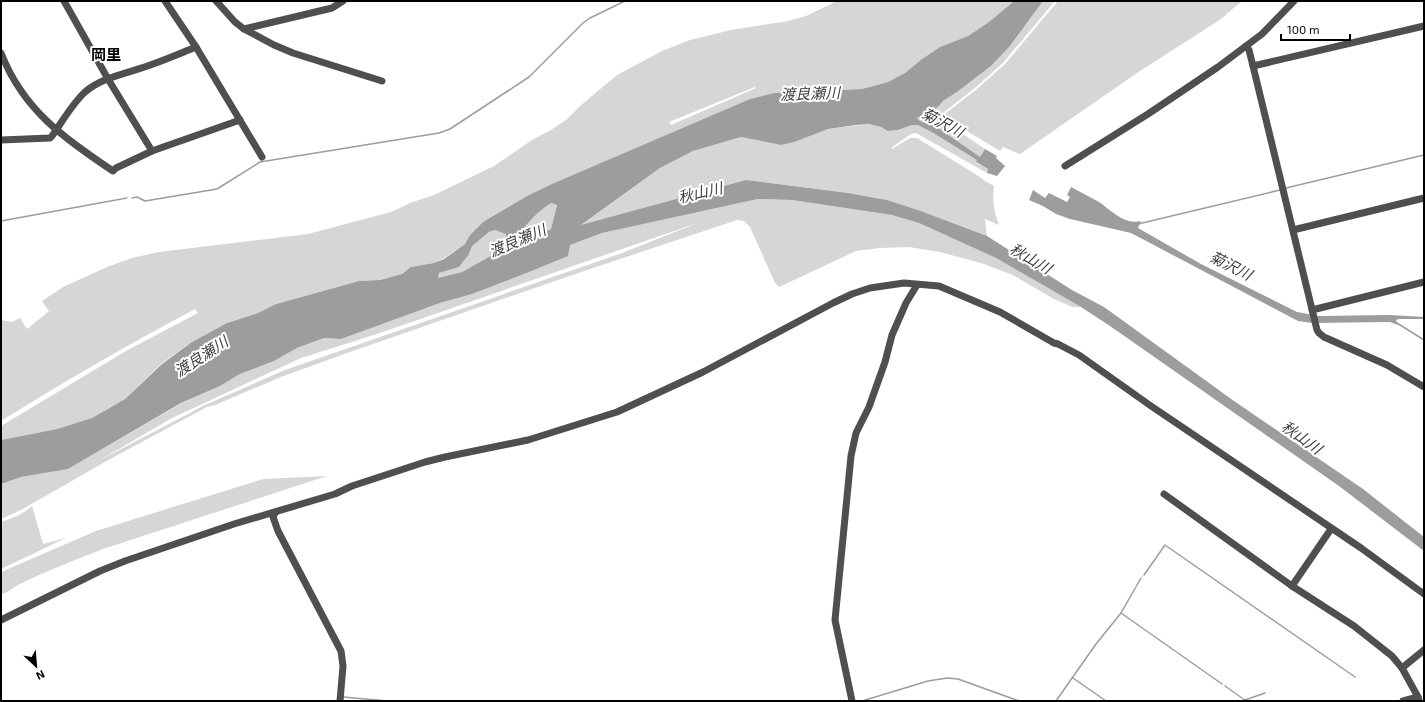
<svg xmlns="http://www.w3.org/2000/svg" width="1425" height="702" viewBox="0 0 1425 702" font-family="'Exo 2','Noto Sans JP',sans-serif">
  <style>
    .green { fill: #d6d6d6; fill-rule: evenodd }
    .water { fill: #9d9d9d; fill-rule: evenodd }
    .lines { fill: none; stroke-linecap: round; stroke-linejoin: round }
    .stream { stroke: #9d9d9d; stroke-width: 1.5 }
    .minor { stroke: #4f4f4f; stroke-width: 7 }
    .labels { text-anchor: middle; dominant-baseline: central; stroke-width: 4; stroke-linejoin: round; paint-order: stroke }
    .neighbourhood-label { font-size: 15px; font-weight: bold; fill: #000; stroke: #fff }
    .water-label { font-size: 15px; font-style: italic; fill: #3e3e3e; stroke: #fff }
  </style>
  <rect width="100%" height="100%" fill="#fff"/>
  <g class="green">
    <path d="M 837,1 L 1014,1 L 989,22 L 968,36 L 940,47 L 922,59 L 905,73 L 888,82 L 862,89 L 774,93 L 750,99 L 554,183 L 527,196 L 483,222 L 470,235 L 465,244 L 444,258 L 434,263 L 411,267 L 402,274 L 380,280 L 359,281 L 276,304 L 258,313 L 227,323 L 192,342 L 162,363 L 125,399 L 92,418 L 57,429 L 1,440 L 1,426 L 126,351 L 198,313 L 195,309 C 129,344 65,381 1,421 L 1,320 L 12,322 L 20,318 L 27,329 L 49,311 L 42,301 L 63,287 L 107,267 L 132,258 L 159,252 L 308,234 L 391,212 L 410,203 L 434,195 L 494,166 L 532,140 L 551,130 L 566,120 L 580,106 L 617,75 L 664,50 L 690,40 L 731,30 L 788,21 L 806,16 ZM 756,88 L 671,125 L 669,122 L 755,87 Z"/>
    <path d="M 1043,1 L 1055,1 L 1003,63 L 976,87 L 943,113 L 942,115 L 944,121 L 985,149 L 980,157 L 937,127 L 920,121 L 917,118 L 938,107 L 943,101 L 957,92 L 991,66 L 1010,46 Z"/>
    <path d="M 1058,1 L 1242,1 L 1221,19 L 1137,73 L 1020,154 L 1003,147 L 1000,151 L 947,119 L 945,115 L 946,113 L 977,89 L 1005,64 Z"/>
    <path d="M 869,124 L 881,127 L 888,131 L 898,130 L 912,125 L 918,125 L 935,134 L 978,160 L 976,163 L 988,169 L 987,173 L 916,133 L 911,134 L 891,148 L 892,149 L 910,138 L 917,138 L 983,179 L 983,180 L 994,186 C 992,200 994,212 999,225 L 985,219 L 987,236 L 918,210 L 887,200 L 848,193 L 746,180 L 580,226 L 660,168 L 693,151 L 741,137 L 781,145 L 828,129 Z"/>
    <path d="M 758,199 L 792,200 L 892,215 L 919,223 L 996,258 L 1081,307 L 1072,307 L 1052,298 L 1013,275 L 981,263 L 940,252 L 909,247 L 880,248 L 856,251 L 779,287 L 775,283 L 750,227 L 744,221 L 737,220 L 584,271 L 347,353 L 281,377 L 215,405 L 207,407 L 112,458 L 21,510 L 1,519 L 1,484 L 21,477 L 68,469 L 182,403 L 220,386 L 240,374 L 274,361 L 297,348 L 324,338 L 341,339 L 440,303 L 472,294 L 524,274 L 570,245 L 602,233 ZM 700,222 L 622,253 L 285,370 L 205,405 L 100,460 L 172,418 L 301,358 L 377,334 Z"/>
    <path d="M 551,203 L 557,204 L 551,229 L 525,241 L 515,250 L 514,246 C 519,230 537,212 551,203 Z"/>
    <path d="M 495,230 L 506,233 L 503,249 L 462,272 L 438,278 L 439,273 L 459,267 L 469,254 L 471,246 L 489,232 Z"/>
    <path d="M 327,476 L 103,549 C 75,560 46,571 18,585 C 13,588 8,592 2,594 L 1,591 L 1,572 L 96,531 L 263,479 Z"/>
    <path d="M 32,506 L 43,544 L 66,538 L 1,569 L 1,522 C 12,518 24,514 32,506 Z"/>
  </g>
  <g class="water">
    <path d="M 1014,1 L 1043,1 L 1010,46 L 991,66 L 957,92 L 943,101 L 938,107 L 917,118 L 920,121 L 937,127 L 980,157 L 985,149 L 997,156 L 996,158 L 1005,166 L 997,176 L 987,173 L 988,169 L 976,162 L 977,160 L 935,134 L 918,125 L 912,125 L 898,130 L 888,131 L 881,127 L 869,124 L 856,125 L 828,129 L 794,142 L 781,145 L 741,137 L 693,151 L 660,168 L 581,225 L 746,180 L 848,193 L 887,200 L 918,210 L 987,236 L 1072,290 L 1104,307 L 1234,401 L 1363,489 L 1424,537 L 1424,551 L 1339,486 L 1110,326 L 1081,307 L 996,258 L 919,223 L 892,215 L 792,200 L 758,199 L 602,233 L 570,245 L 568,256 L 524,274 L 472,294 L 440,303 L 341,339 L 324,338 L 297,348 L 274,361 L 240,374 L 220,386 L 181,403 L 68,469 L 21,477 L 1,484 L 1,440 L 57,429 L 92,418 L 125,399 L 162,364 L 192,342 L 227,323 L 258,313 L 276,304 L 359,281 L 380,280 L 402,274 L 411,267 L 434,263 L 444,259 L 465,244 L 470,235 L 483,222 L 527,196 L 554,183 L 750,99 L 774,93 L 862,89 L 888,82 L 905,73 L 922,59 L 940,47 L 968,36 L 989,22 ZM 551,203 L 557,205 L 551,229 L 525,241 L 515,249 L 514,246 C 519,230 537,212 551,203 ZM 495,230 L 506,234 L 503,249 L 462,272 L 438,278 L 439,273 L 459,267 L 469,254 L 472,246 L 489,232 Z"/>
    <path d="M 1071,187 C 1080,192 1090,197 1099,202 C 1112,211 1124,225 1141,221 L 1138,228 L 1201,264 L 1297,312 L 1319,316 L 1390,315 L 1424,317 L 1424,319 L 1399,319 L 1396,320 L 1398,325 L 1390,322 L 1312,323 L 1298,321 L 1131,233 L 1070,219 L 1056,214 L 1043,206 L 1029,200 L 1033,190 L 1045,198 L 1049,193 L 1067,202 L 1070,197 L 1067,195 Z"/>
  </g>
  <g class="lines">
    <g class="stream">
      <path d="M 1286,188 L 1424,155"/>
      <path d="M 132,198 L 137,197 L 145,201 L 217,189 L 260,162 L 439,133 L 450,129 L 529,77 L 583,23 L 590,18 L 625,1"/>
      <path d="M 1,221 L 127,198"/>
      <path d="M 1138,224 L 1280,190"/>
      <path d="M 1397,323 L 1424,340"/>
      <path d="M 1144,575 L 1165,545 L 1355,677"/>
      <path d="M 1121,613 L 1222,684"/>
      <path d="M 1073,678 L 1106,701"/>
      <path d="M 1225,686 L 1242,698"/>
      <path d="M 343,697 L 388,701"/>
      <path d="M 1243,699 L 1245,700 L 1265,693"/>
      <path d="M 862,701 L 928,681 L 947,678 L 958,679 L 1019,701"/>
      <path d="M 1056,701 L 1096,644 L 1121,613 L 1141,578"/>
    </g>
    <g class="minor">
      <path d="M 64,1 L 108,79 L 152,151"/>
      <path d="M 165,1 L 196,47 L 262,157"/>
      <path d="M 216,1 L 235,22 L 244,29 L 274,45 L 293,53 L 382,81"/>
      <path d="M 244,29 L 332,8 L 343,1"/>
      <path d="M 1246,46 L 1249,50 L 1253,66 L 1317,330 L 1319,333 L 1324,337 L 1387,365 L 1424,387"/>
      <path d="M 1,53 C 23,110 65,139 113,171 L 116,168 L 152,151 L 240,120"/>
      <path d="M 1253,66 L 1424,26"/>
      <path d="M 1,140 L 50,138 L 52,136 C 62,122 72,104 85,92 C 104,76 130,73 153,64 C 167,59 181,53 196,47"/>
      <path d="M 1065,166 L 1148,114 L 1218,67 L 1262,34 L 1294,1"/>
      <path d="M 1293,230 L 1424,198"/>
      <path d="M 1312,310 L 1424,282"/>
      <path d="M 1164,494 L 1292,586 L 1354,626 L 1392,656 L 1402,668 L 1418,697"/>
      <path d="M 275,513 L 273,517 L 278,531 L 341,651 L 343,666 L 340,701"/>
      <path d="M 1292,586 L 1331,529"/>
      <path d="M 1,620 L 100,571 L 125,561 L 234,524 L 335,494 L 352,486 L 425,462 L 445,457 L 528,440 L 617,412 L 703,372 L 833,303 L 852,294 L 870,288 L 904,283 L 939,286 L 1000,312 L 1054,343 L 1058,344 L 1079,355 L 1151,406 L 1361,548 L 1424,594"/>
      <path d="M 1402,668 L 1424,650"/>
      <path d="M 852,701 L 835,620 L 851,456 L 856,433 L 869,407 L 885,362 L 892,335 L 906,303 L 917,285"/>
      <path d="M 1403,701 L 1418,697 L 1419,701"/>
    </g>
  </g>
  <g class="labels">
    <g class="neighbourhood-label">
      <text x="106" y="54">岡里</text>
    </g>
    <g class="water-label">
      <text transform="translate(810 93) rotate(-2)">渡良瀬川</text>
      <text transform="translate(943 122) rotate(28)">菊沢川</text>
      <text transform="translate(700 192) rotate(-13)">秋山川</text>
      <text transform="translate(517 240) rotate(-23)">渡良瀬川</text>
      <text transform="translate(1031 258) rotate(30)">秋山川</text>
      <text transform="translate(1231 265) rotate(27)">菊沢川</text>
      <text transform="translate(201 356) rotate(-33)">渡良瀬川</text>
      <text transform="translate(1302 437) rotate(35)">秋山川</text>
    </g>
  </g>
  <rect width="1425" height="702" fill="none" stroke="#000000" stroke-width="4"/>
  <g transform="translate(36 666) rotate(154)" stroke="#ffffff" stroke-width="3" paint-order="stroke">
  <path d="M0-3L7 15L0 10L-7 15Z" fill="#000000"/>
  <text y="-6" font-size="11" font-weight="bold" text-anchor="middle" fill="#000000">N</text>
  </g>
  <path d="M1281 34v6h69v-6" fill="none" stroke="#000000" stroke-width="2"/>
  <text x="1287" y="34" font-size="12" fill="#000000" stroke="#ffffff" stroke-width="3" paint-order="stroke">100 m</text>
</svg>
